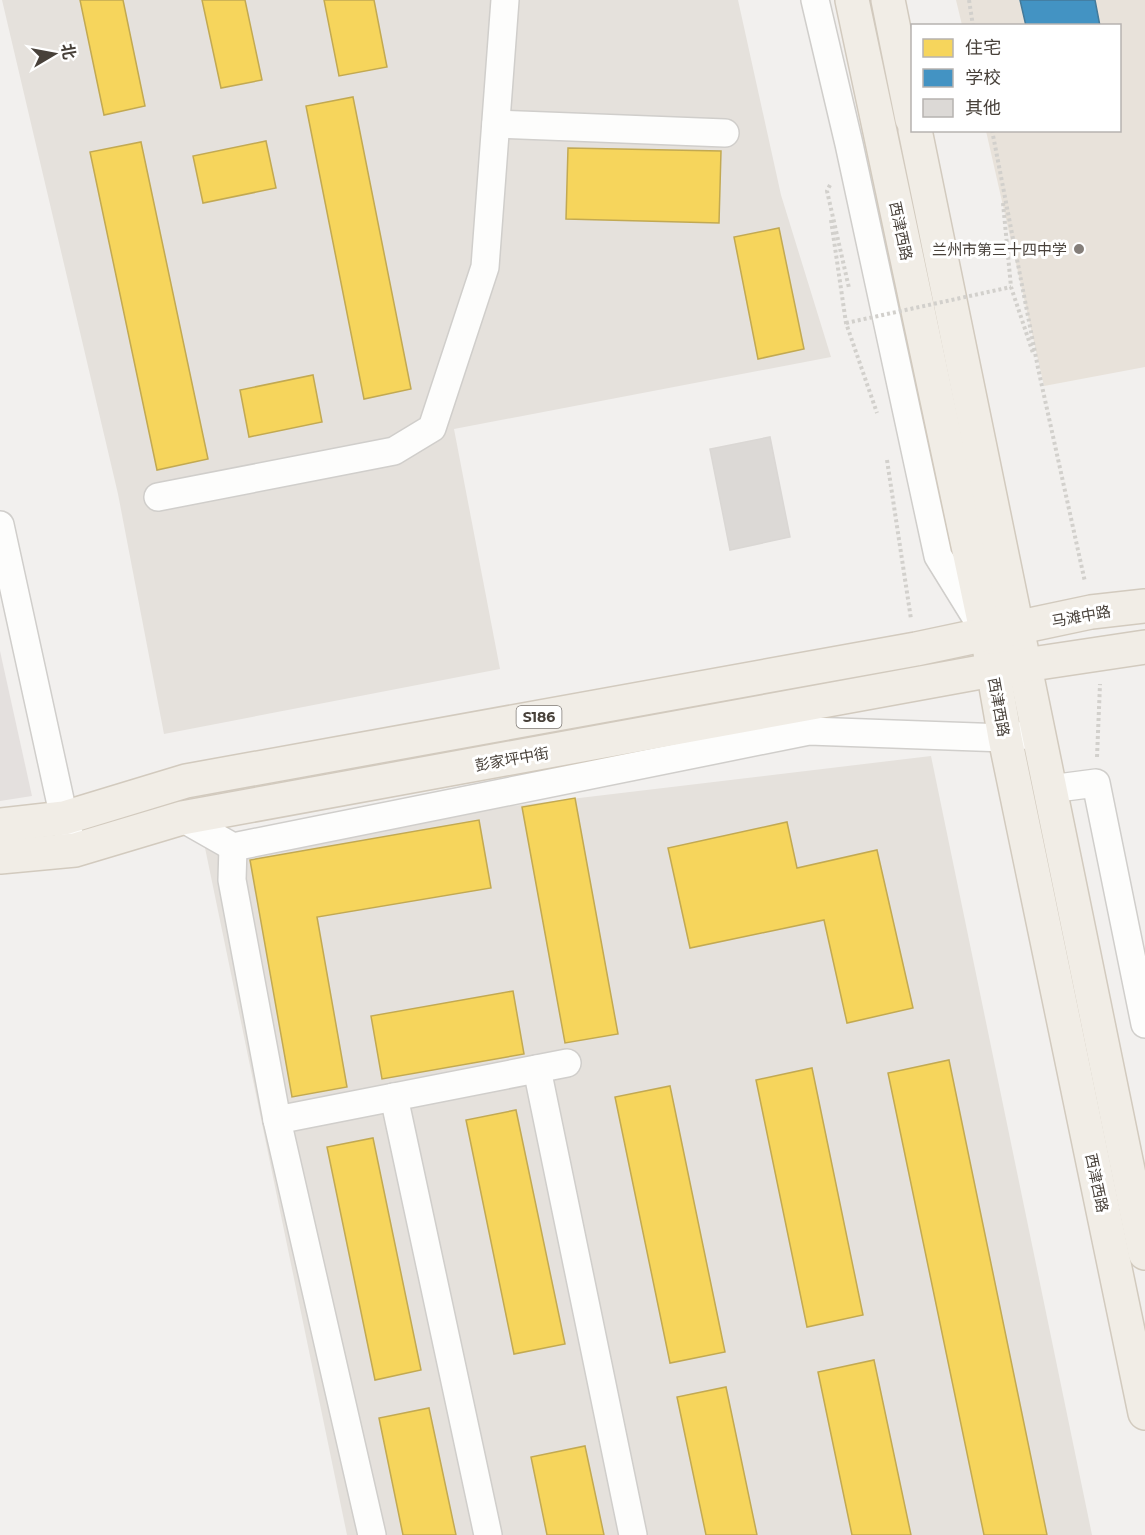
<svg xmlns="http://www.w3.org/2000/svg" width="1145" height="1535" viewBox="0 0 1145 1535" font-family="Montserrat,'Noto Sans SC',sans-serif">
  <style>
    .residential { fill: #e5e1dc }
    .industrial { fill: #e4e0de }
    .education { fill: #e8e2da }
    .homes { fill: #f6d55c; stroke: #c2a952; stroke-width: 1.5 }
    .schools { fill: #4393c3; stroke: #447a9a; stroke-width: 1.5 }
    .building { fill: #dcd9d6; stroke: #dad7d4; stroke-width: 1.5 }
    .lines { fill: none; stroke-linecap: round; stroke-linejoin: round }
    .minor-casing { stroke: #d0cecb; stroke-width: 30 }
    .major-casing { stroke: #d2cabe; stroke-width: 36 }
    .path { stroke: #d2d0cc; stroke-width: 4; stroke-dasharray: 3 3; stroke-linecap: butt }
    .minor { stroke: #fdfdfc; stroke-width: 27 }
    .major { stroke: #f1ede6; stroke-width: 33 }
    .path-bridge { stroke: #d2d0cc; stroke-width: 4; stroke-dasharray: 3 3; stroke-linecap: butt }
    .poi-dot { fill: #847e79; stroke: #fff; stroke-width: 2 }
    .labels { text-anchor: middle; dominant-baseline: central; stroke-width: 6; stroke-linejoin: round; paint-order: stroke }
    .shield { fill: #fff; stroke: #7f7a75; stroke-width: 1.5 }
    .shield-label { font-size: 14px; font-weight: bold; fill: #48413a }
    .street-label { font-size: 15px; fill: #48413a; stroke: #fff }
    .poi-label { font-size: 15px; fill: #48413a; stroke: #fff; text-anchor: end }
  </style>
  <rect width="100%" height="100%" fill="#f2f0ee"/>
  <g class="residential">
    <path d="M 2,0 L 738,0 L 781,195 L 831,357 L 454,429 L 500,669 L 164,734 L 118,494 Z"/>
    <path d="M 931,756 L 1092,1535 L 347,1535 L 204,843 Z"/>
  </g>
  <path class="industrial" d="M 0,651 L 32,796 L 0,801 Z"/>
  <path class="education" d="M 956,0 L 1145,0 L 1145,367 L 1044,386 L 986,131 L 1120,130 L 1120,26 L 962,25 Z"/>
  <g class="homes">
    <path d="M 80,0 L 123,0 L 145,106 L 104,115 Z"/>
    <path d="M 202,0 L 245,0 L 262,80 L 221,88 Z"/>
    <path d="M 324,0 L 374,0 L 387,67 L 339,76 Z"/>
    <path d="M 353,97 L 411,389 L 364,399 L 306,106 Z"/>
    <path d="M 266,141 L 276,188 L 203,203 L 193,156 Z"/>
    <path d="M 141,142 L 208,459 L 157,470 L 90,152 Z"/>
    <path d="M 568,148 L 721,151 L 719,223 L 566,219 Z"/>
    <path d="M 779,228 L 804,349 L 758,359 L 734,237 Z"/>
    <path d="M 313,375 L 322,422 L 249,437 L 240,390 Z"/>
    <path d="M 575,798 L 618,1034 L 565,1043 L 522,807 Z"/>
    <path d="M 479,820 L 491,888 L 317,917 L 347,1087 L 292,1097 L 250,860 Z"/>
    <path d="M 787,822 L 797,868 L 877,850 L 913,1008 L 847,1023 L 824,920 L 690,948 L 668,848 Z"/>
    <path d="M 513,991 L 524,1054 L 382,1079 L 371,1016 Z"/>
    <path d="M 949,1060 L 1047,1535 L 984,1535 L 888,1073 Z"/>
    <path d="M 812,1068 L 863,1315 L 807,1327 L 756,1080 Z"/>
    <path d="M 670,1086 L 725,1352 L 670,1363 L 615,1097 Z"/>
    <path d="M 516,1110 L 565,1344 L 514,1354 L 466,1120 Z"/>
    <path d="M 373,1138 L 421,1370 L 375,1380 L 327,1147 Z"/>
    <path d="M 874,1360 L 911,1535 L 852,1535 L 818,1372 Z"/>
    <path d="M 726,1387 L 757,1535 L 706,1535 L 677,1397 Z"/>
    <path d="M 429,1408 L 456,1535 L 403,1535 L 379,1418 Z"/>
    <path d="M 585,1446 L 604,1535 L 547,1535 L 531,1457 Z"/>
  </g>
  <path class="schools" d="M 1020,0 L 1095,0 L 1100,26 L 1026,26 Z"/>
  <path class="building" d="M 770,437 L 790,537 L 730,550 L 710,449 Z"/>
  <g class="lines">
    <g class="minor-casing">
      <g id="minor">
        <path d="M 815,0 L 849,144 L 938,556 L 980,624"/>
        <path d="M 496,124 L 725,133"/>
        <path d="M 158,497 L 394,451 L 432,428 L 485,267 L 505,0"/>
        <path d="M 0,525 L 64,818 L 70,837"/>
        <path d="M 1050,789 L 1096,783 L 1145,1024"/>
        <path d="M 182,818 L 233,847 L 809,731 L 1005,738 L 1039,733"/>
        <path d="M 233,847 L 232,880 L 277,1120 L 372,1535"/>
        <path d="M 537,1069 L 633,1535"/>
        <path d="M 394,1097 L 488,1535"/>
        <path d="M 277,1120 L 567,1063"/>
      </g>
    </g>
    <g class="major-casing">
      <g id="major">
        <path d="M 852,0 L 987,635 L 1005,738 L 1145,1413"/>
        <path d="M 888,0 L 912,119"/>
        <path d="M 915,130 L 1145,1253"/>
        <path d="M 0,825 L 64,818 L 186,781 L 916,649 L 1091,612 L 1145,606"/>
        <path d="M 0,857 L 75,850 L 182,818 L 992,670 L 1145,647"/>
      </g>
    </g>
    <g class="path">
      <path d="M 969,0 L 973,26"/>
      <path d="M 992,130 L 1038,368 L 1085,582"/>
      <path d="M 830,185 L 827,191 L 849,288"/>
      <path d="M 1003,203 L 1011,287 L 1033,353"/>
      <path d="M 831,220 L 846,323 L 877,413"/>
      <path d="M 887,460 L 911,619"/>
      <path d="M 1097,757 L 1100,684"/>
    </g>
    <use href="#minor" class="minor"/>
    <use href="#major" class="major"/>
    <path class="path-bridge" d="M 846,323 L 1011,287"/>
  </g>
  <circle class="poi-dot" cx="1079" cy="249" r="6"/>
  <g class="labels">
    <rect class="shield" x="516.5" y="706" width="45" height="22" rx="4.5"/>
    <g class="shield-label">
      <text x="539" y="717">S186</text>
    </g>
    <g class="street-label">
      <text transform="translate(901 231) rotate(78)">西津西路</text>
      <text transform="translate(1081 616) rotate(-10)">马滩中路</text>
      <text transform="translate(999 707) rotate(80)">西津西路</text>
      <text transform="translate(512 759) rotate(-10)">彭家坪中街</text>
      <text transform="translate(1097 1183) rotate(78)">西津西路</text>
    </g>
    <g class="poi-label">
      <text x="1067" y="249">兰州市第三十四中学</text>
    </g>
  </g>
  <rect x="911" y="24" width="210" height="108" fill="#ffffff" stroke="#b6b3b0" stroke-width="1.5"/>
  <rect x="923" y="39" width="30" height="18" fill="#f6d55c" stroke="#b6b3b0" stroke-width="1.5"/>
  <text x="965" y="54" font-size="18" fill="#48413a">住宅</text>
  <rect x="923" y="69" width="30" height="18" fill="#4393c3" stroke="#b6b3b0" stroke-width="1.5"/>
  <text x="965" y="84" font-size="18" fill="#48413a">学校</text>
  <rect x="923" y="99" width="30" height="18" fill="#dcd9d6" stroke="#b6b3b0" stroke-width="1.5"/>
  <text x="965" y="114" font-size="18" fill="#48413a">其他</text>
  <g transform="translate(54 54) rotate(80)" stroke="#ffffff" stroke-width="4.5" paint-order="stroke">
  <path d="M0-4.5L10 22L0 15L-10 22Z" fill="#48413a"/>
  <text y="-9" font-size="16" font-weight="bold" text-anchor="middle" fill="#48413a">北</text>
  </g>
</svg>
